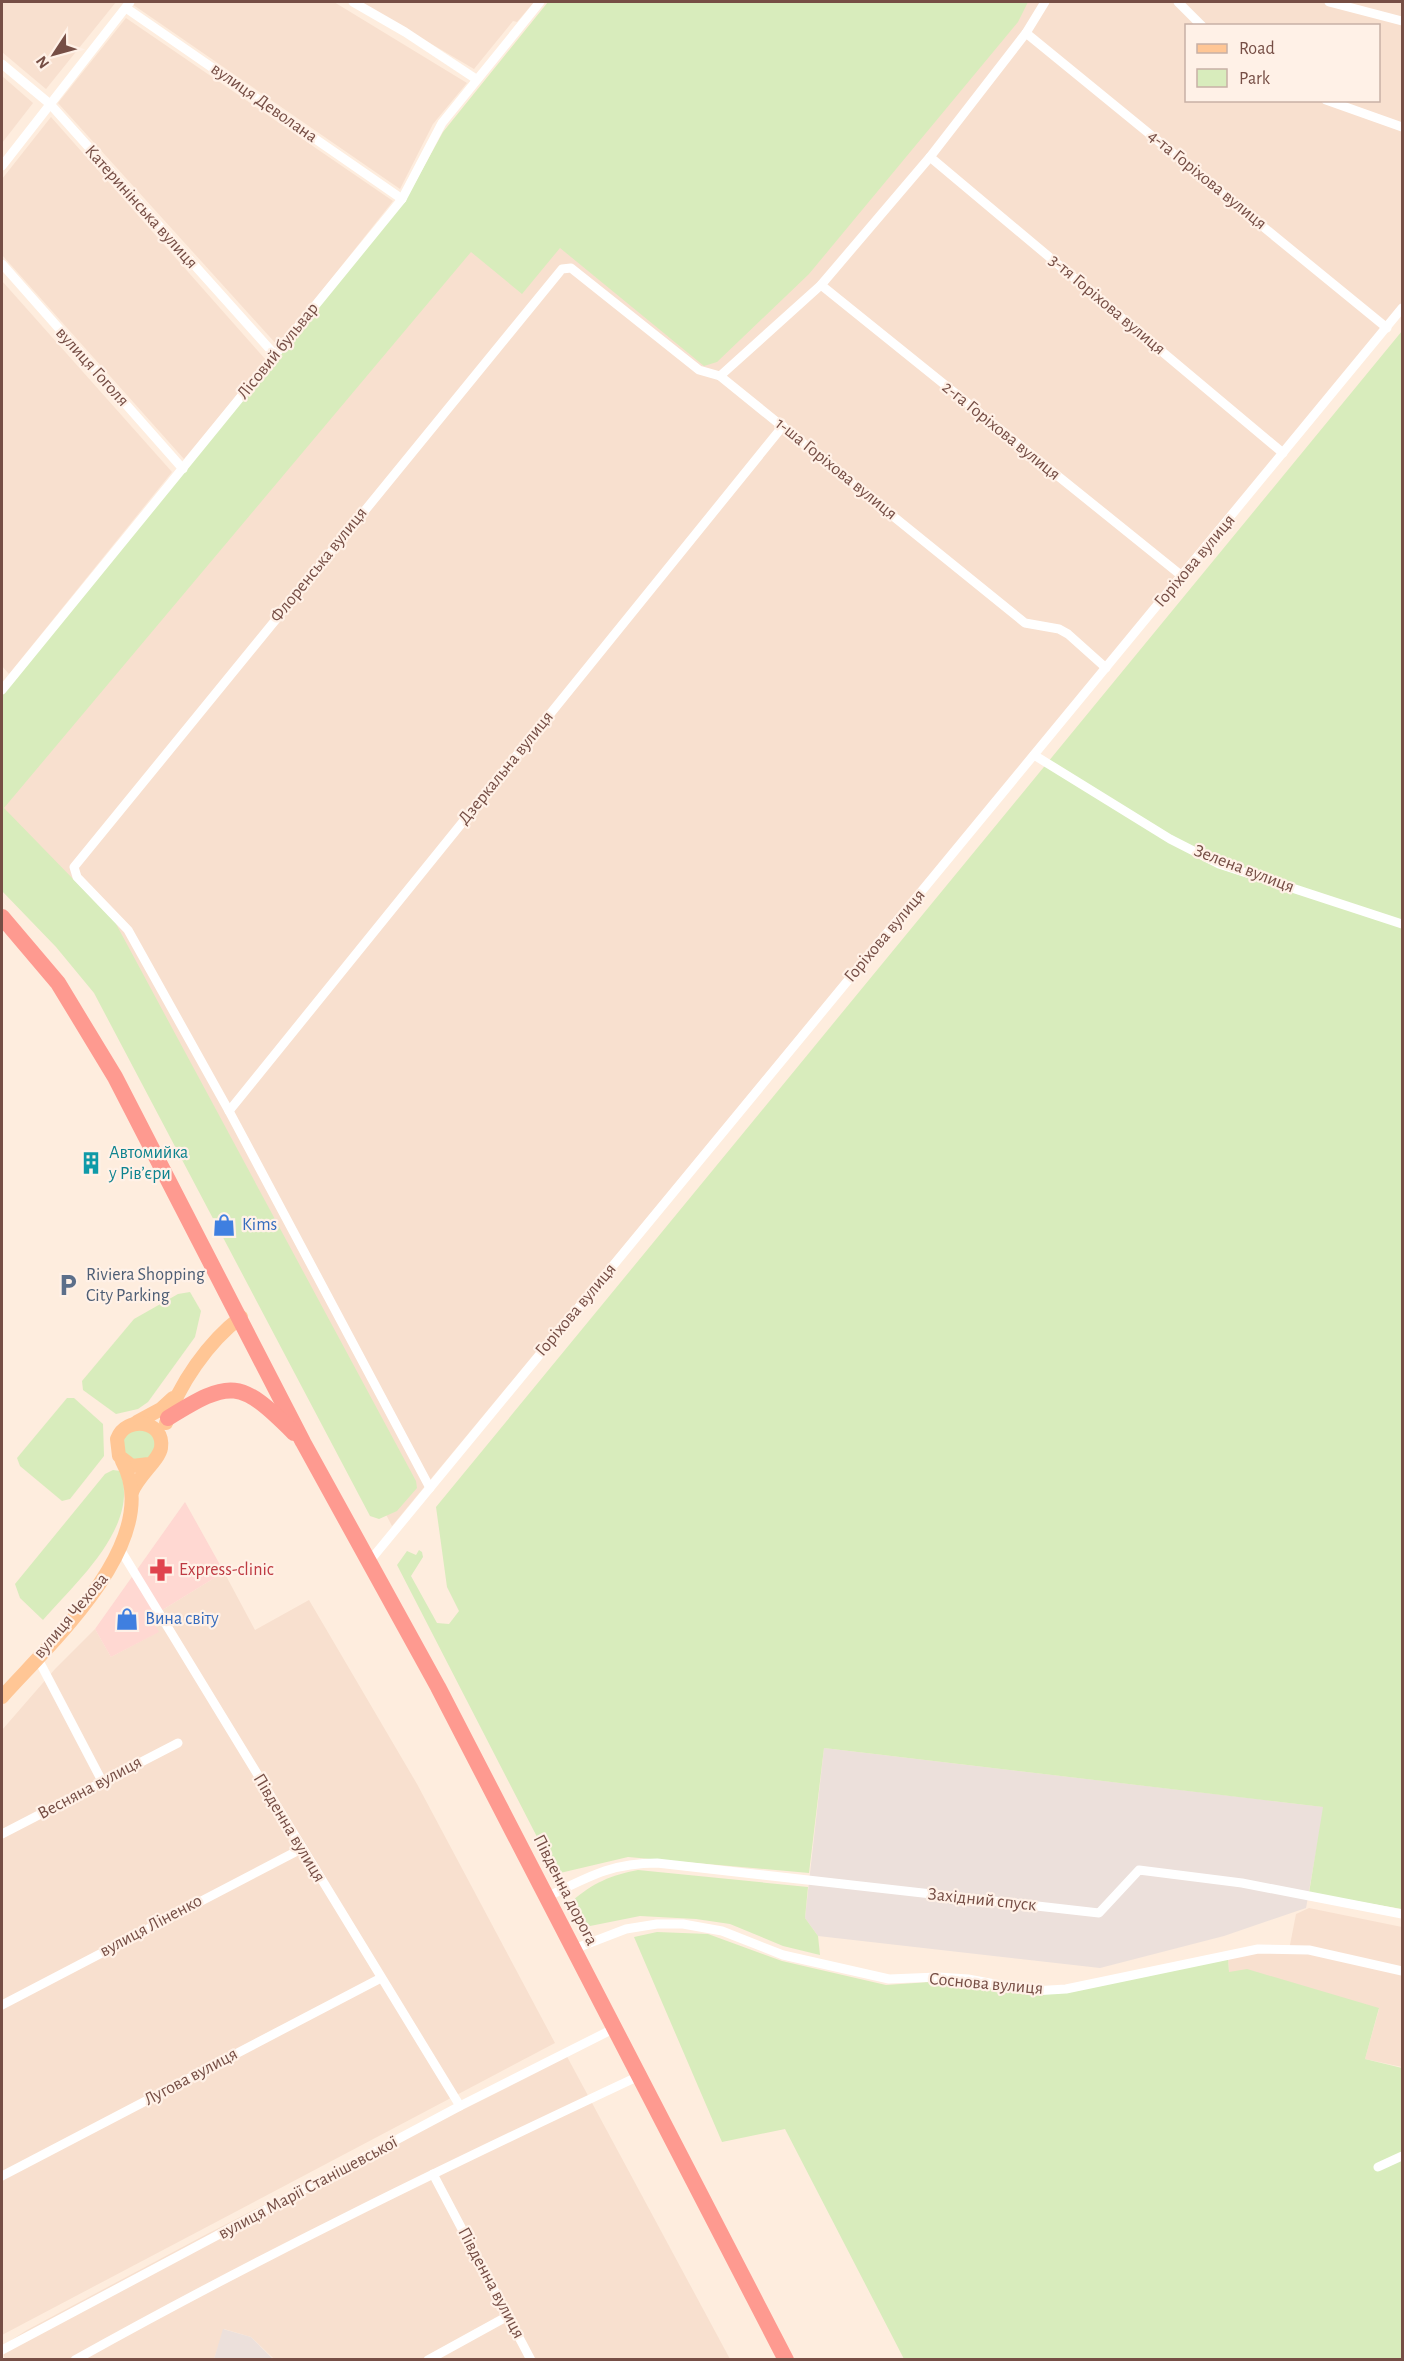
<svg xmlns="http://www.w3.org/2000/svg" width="1404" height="2361" viewBox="0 0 1404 2361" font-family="'Alegreya Sans',sans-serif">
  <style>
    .residential { fill: #f8e0cf; fill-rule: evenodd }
    .commercial { fill: #ffd8d2 }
    .industrial { fill: #ece0db }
    .green { fill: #d8ecbc }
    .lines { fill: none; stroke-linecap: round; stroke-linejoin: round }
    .street { stroke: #fff; stroke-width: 9 }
    .primary { stroke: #ffc695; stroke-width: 14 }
    .highway { stroke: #fe9a90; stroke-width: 16 }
    .labels { text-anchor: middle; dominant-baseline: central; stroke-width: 4.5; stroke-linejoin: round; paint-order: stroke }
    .street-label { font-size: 18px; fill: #764e45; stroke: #fff1e7 }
    .culture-label { font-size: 18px; fill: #0d838f; stroke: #fff1e7; text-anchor: start }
    .shop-label { font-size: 18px; fill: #366cbe; stroke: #fff1e7; text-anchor: start }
    .service-label { font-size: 18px; fill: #4e5e75; stroke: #fff1e7; text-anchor: start }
    .health-label { font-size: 18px; fill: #be3a42; stroke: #fff1e7; text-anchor: start }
  </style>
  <rect width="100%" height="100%" fill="#feedde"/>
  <g class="residential">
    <path d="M 2,2 L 116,2 L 46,89 L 2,52 Z"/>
    <path d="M 133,2 L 334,2 L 467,83 L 433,124 L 400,189 L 132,4 Z"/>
    <path d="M 360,2 L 534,2 L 517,22 L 513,21 L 474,69 Z"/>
    <path d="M 574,2 L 1402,2 L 1402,304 L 392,1526 L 60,887 L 2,832 L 2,736 ZM 1186,26 L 1378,26 L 1378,100 L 1186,100 Z"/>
    <path d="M 126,18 L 393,201 L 278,346 L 58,103 Z"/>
    <path d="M 2,76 L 33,103 L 2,143 Z"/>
    <path d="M 51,117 L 266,360 L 184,459 L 2,255 L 2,179 Z"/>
    <path d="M 2,281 L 172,472 L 9,674 L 2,666 Z"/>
    <path d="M 224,1572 L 255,1630 L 309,1600 L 417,1784 L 555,2043 L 2,2335 L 2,1730 L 55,1669 L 95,1629 L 111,1657 L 158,1632 L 151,1617 Z"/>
    <path d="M 1309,1908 L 1402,1927 L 1402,2067 L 1365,2059 L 1379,2009 L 1229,1972 L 1228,1957 L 1255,1951 L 1289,1950 L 1296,1914 Z"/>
    <path d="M 564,2051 L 730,2359 L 274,2359 L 251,2337 L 224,2329 L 214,2359 L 5,2360 L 2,2346 L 27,2330 L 205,2235 Z"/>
  </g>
  <path class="commercial" d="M 185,1502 L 224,1572 L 151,1617 L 159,1632 L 111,1657 L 95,1629 Z"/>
  <g class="industrial">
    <path d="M 824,1748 L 1324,1807 L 1306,1908 L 1224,1936 L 1100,1968 L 818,1936 L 805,1918 Z"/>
    <path d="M 223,2329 L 251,2337 L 273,2359 L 214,2359 Z"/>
  </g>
  <g class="green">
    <path d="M 548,2 L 1028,2 L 1018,22 L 809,274 L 717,362 L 704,366 L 560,248 L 522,294 L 471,252 L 4,808 L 115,922 L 416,1481 L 417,1488 L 397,1511 L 379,1519 L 370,1516 L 94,993 L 56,947 L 2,891 L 2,696 L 405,201 L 443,132 Z"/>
    <path d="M 1402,331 L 1402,1909 L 1309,1893 L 1323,1807 L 824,1748 L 809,1873 L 628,1857 L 560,1873 L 552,1866 L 397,1565 L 407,1551 L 416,1555 L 419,1550 L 422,1552 L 423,1557 L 411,1576 L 437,1623 L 449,1624 L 459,1611 L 447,1587 L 436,1507 Z"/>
    <path d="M 190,1292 L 201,1311 L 195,1337 L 148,1402 L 138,1409 L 116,1414 L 83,1390 L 82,1381 L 134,1319 L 178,1294 Z"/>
    <path d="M 67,1398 L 74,1398 L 103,1424 L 104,1456 L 70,1499 L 62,1501 L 20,1466 L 17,1458 Z"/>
    <path d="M 144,1426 L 157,1440 L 152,1457 L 130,1462 L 119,1440 L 122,1434 Z"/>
    <path d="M 113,1470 L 120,1471 C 141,1526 75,1583 43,1620 L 20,1598 L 15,1584 L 105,1474 Z"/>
    <path d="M 638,1870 L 808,1887 L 805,1918 L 818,1936 L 820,1955 L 783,1946 L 730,1924 L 696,1919 L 640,1916 L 590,1926 L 581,1921 L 571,1907 L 572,1901 C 593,1883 611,1875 638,1870 Z"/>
    <path d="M 657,1932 L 708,1934 L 782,1961 L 886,1985 L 959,1980 L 1030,1993 L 1228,1957 L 1229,1972 L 1247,1969 L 1379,2008 L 1365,2059 L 1402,2068 L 1402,2359 L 904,2359 L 785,2129 L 722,2142 L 634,1937 Z"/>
  </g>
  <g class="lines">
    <g class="street">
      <path d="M 353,2 L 405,32 L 476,79"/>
      <path d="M 1178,2 L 1202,26"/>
      <path d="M 1329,2 L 1402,21"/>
      <path d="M 126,8 L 402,199"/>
      <path d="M 1026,33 L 1387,328"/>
      <path d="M 2,64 L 50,104 L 275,355"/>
      <path d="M 1326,100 L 1402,127"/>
      <path d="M 930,157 L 1283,453"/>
      <path d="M 2,166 L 130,2"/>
      <path d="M 2,264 L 183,469"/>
      <path d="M 821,285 L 1182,576"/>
      <path d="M 720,376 L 821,285 L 930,157 L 1026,33 L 1045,2"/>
      <path d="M 2,690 L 402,199 L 442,123 L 540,2"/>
      <path d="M 1034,755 L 1170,839 L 1219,864 L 1402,924"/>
      <path d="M 229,1111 L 783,426"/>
      <path d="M 430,1488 L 229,1111 L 128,930 L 77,877 L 74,867 L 562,269 L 571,268 L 699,370 L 720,376 L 1025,623 L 1059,629 L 1068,634 L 1106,668"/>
      <path d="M 120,1549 L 460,2106"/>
      <path d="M 368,1563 L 1402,308"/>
      <path d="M 37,1657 L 102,1781"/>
      <path d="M 2,1834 L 178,1743"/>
      <path d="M 547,1897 C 588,1877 611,1863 657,1863 L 1099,1913 L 1139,1870 L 1242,1883 L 1402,1914"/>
      <path d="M 574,1949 L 626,1929 L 657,1924 L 683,1924 L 722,1931 L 783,1955 L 889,1979 L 938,1977 L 968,1979 L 1033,1991 L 1066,1989 L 1258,1949 L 1309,1950 L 1402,1971"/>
      <path d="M 2,2005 L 301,1849"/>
      <path d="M 1378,2167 L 1402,2156"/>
      <path d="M 433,2174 L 531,2360"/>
      <path d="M 2,2176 L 381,1978"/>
      <path d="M 2,2350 L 460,2106 L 615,2028"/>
      <path d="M 75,2360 C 259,2257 449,2165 639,2076"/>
      <path d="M 428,2360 L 508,2316"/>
    </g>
    <g class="primary">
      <path d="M 137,1422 L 161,1409 L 173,1398"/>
      <path d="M 166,1423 C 179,1384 208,1342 241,1317"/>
      <path d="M 132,1492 C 138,1476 159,1460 161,1448 C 165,1420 126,1415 117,1439 L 119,1456 L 132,1466 L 149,1464"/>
      <path d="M 2,1697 C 49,1644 166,1540 122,1461"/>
    </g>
    <g class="highway">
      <path d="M 2,917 L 58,983 L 115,1077 L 303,1442 L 438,1687 L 786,2360"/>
      <path d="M 168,1418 C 231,1379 240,1379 294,1433"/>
    </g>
  </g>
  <defs>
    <g id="building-bare" transform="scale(1.8)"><path d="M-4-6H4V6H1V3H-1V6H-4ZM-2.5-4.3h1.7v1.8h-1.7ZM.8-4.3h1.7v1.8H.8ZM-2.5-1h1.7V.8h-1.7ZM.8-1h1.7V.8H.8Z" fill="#0f9aa8" stroke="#fff1e7" stroke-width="2.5" paint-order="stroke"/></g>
    <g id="shop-bare" transform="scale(1.8)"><path d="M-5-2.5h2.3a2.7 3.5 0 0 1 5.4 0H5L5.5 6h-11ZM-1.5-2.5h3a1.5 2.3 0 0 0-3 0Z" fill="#3f7fe0" stroke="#fff1e7" stroke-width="2.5" paint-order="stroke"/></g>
    <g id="parking-bare" transform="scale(1.8)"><path d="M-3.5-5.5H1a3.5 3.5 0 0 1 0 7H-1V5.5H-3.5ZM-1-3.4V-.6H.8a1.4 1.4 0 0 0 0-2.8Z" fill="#5c6f8a" stroke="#fff1e7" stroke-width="2.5" paint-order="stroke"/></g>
    <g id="pharmacy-bare" transform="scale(1.8)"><path d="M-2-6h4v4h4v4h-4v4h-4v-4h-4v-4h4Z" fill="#e0444e" stroke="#fff1e7" stroke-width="2.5" paint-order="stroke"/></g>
  </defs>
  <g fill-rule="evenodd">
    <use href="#building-bare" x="91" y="1163"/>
    <use href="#shop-bare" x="224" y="1225"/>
    <use href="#parking-bare" x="68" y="1285"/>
    <use href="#pharmacy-bare" x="161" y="1570"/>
    <use href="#shop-bare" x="127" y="1619"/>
  </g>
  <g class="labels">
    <g class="street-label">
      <text transform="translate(264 103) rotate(35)">вулиця Деволана</text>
      <text transform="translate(1207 180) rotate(39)">4-та Горіхова вулиця</text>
      <text transform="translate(141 207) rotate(48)">Катеринінська вулиця</text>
      <text transform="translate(1107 305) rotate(40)">3-тя Горіхова вулиця</text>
      <text transform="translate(278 351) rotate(-51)">Лісовий бульвар</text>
      <text transform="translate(92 367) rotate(48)">вулиця Гоголя</text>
      <text transform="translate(1001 431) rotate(39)">2-га Горіхова вулиця</text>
      <text transform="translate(836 469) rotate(39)">1-ша Горіхова вулиця</text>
      <text transform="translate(1195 561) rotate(-50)">Горіхова вулиця</text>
      <text transform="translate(319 565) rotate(-51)">Флоренська вулиця</text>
      <text transform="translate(506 768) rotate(-51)">Дзеркальна вулиця</text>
      <text transform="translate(1244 869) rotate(21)">Зелена вулиця</text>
      <text transform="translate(885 936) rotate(-50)">Горіхова вулиця</text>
      <text transform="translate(576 1310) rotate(-50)">Горіхова вулиця</text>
      <text transform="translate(71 1616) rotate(-50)">вулиця Чехова</text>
      <text transform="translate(90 1788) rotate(-28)">Весняна вулиця</text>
      <text transform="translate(289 1828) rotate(59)">Південна вулиця</text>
      <text transform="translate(565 1890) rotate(63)">Південна дорога</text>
      <text transform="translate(982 1900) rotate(6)">Західний спуск</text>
      <text transform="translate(151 1926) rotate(-28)">вулиця Ліненко</text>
      <text transform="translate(986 1984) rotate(5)">Соснова вулиця</text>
      <text transform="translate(191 2077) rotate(-28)">Лугова вулиця</text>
      <text transform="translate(308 2188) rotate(-28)">вулиця Марії Станішевської</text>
      <text transform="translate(491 2283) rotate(62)">Південна вулиця</text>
    </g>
    <g class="culture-label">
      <text x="109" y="1153">Автомийка<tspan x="109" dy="21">у Рівʼєри</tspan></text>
    </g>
    <g class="shop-label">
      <text x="242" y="1225">Kims</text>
      <text x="145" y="1619">Вина світу</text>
    </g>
    <g class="service-label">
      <text x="86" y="1275">Riviera Shopping<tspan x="86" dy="21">City Parking</tspan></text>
    </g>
    <g class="health-label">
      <text x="179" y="1570">Express-clinic</text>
    </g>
  </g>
  <rect width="1404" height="2361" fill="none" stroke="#764e45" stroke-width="6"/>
  <rect x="1185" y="24" width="195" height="78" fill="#fff1e7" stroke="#c8b0a6" stroke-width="1.5"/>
  <rect x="1197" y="44" width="30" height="9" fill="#ffc695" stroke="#c8b0a6" stroke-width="1.5"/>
  <text x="1239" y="54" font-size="18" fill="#764e45">Road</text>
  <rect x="1197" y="69" width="30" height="18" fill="#d8ecbc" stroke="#c8b0a6" stroke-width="1.5"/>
  <text x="1239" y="84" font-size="18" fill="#764e45">Park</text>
  <g transform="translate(54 54) rotate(234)" stroke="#fff1e7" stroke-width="4.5" paint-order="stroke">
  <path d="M0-4.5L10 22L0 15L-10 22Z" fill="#764e45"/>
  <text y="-9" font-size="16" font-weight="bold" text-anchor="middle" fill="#764e45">N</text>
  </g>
</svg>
